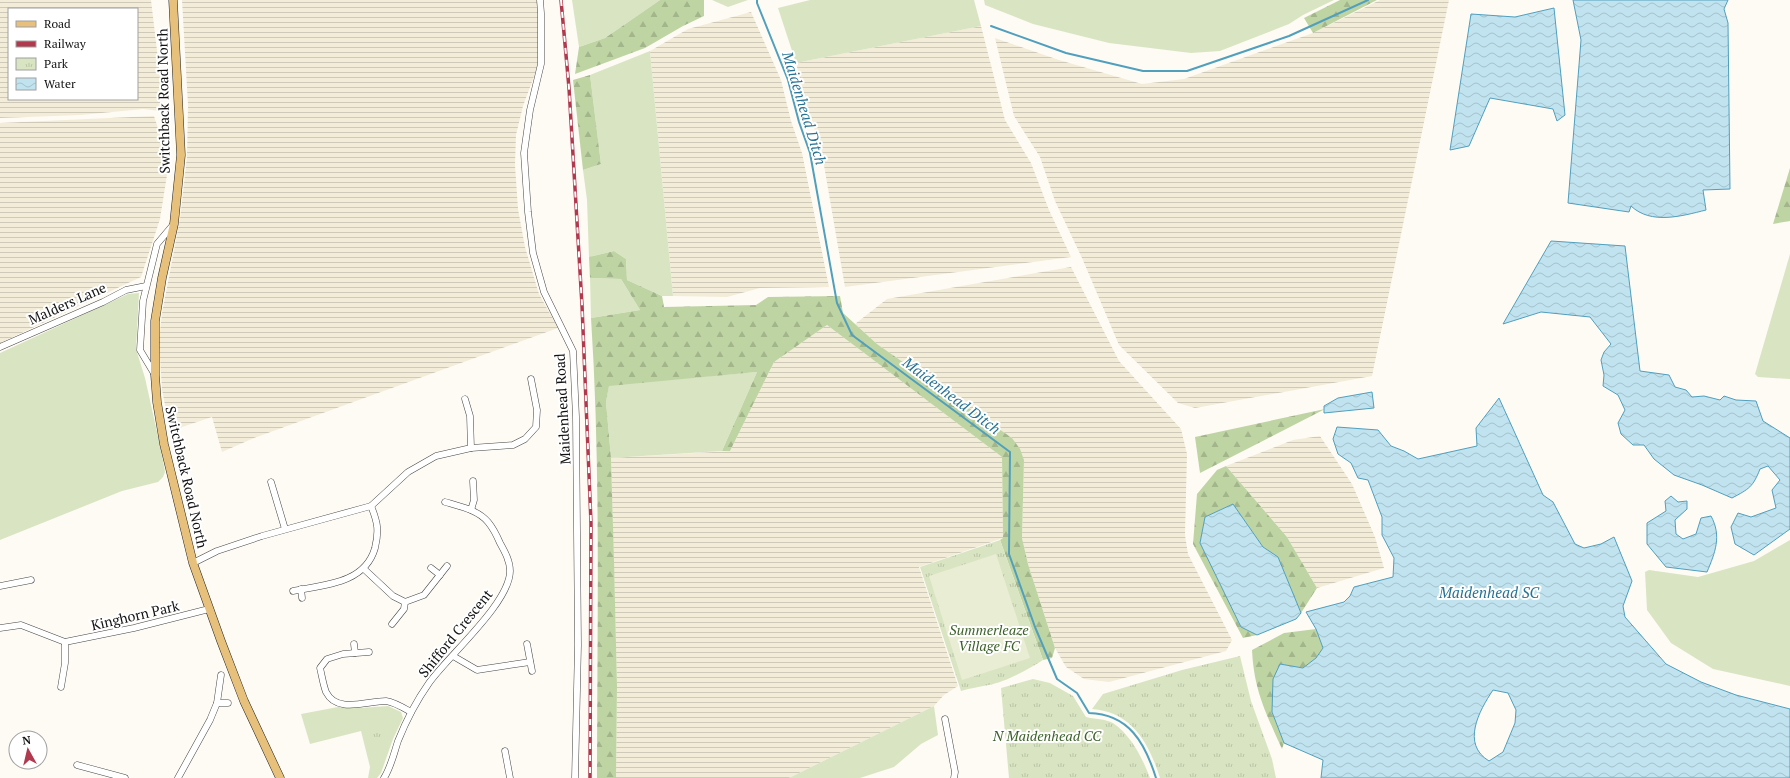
<svg xmlns="http://www.w3.org/2000/svg" width="1790" height="778" viewBox="0 0 1790 778" font-family="'PT Serif',serif">
  <style>
    .farmland { fill: url(#farmland-rules); fill-rule: evenodd }
    .grass { fill: #d9e5c2 }
    .forest { fill: url(#forest-firs) }
    .park { fill: url(#park-tufts) }
    .pitch { fill: #e8edd3 }
    .water { fill: url(#water-waves); stroke: #509fbd; fill-rule: evenodd }
    .lines { fill: none; stroke-linecap: round; stroke-linejoin: round }
    .stream { stroke: #509fbd; stroke-width: 2 }
    .minor-casing { stroke: #444; stroke-width: 7 }
    .major-casing { stroke: #222; stroke-width: 9 }
    .minor { stroke: #fff; stroke-width: 6 }
    .major { stroke: #e7c07c; stroke-width: 8 }
    .rail-casing { stroke: #b0394e; stroke-width: 3.5 }
    .rail { stroke: #fff; stroke-width: 2; stroke-dasharray: 6; stroke-linecap: butt }
    .labels { text-anchor: middle; dominant-baseline: central; stroke-width: 4; stroke-linejoin: round; paint-order: stroke }
    .street-label { font-size: 14px; fill: #111; stroke: #fff }
    .park-label { font-size: 14px; font-style: italic; fill: #3b6128; stroke: #fff }
    .water-label { font-size: 15px; font-style: italic; fill: #287294; stroke: #fff }
  </style>
  <defs>
    <pattern id="farmland-rules" width="6" height="5" patternUnits="userSpaceOnUse"><rect width="6" height="5" fill="#f2ecd8"/><path d="M0 2.5h6" fill="none" stroke="#cec9b8"/></pattern>
    <pattern id="forest-firs" width="22" height="20" patternUnits="userSpaceOnUse"><rect width="22" height="20" fill="#bfd4a3"/><path d="M5 1l3.5 6h-7zM16 11l3.5 6h-7z" fill="#a3b58b"/></pattern>
    <pattern id="park-tufts" width="24" height="20" patternUnits="userSpaceOnUse"><rect width="24" height="20" fill="#d9e5c2"/><path d="M3 7l-1-3M5 7V3M7 7l1-3M15 17l-1-3M17 17v-4M19 17l1-3" fill="none" stroke="#b9c3a6"/></pattern>
    <pattern id="water-waves" width="16" height="10" patternUnits="userSpaceOnUse"><rect width="16" height="10" fill="#c0e3ef"/><path d="M0 5q4-4 8 0t8 0" fill="none" stroke="#a4c2cc"/></pattern>
  </defs>
  <rect width="100%" height="100%" fill="#fefbf5"/>
  <g class="farmland">
    <path d="M 0,0 L 151,0 L 160,76 L 160,111 L 143,109 L 81,115 L 0,118 ZM 9,9 L 137,9 L 137,99 L 9,99 Z"/>
    <path d="M 182,0 L 540,0 L 540,51 L 536,71 L 523,106 L 516,135 L 515,165 L 518,209 L 525,247 L 539,294 L 558,328 L 254,438 L 222,452 L 212,417 L 179,428 L 169,425 L 162,390 L 159,341 L 162,313 L 180,219 L 187,156 L 188,105 Z"/>
    <path d="M 1380,0 L 1449,0 L 1372,376 L 1195,408 L 1178,403 L 1119,345 L 1082,258 L 1055,201 L 1040,157 L 1014,116 L 995,38 L 1059,60 L 1142,84 L 1184,79 L 1313,33 Z"/>
    <path d="M 751,12 L 781,80 L 791,121 L 802,153 L 829,287 L 760,288 L 727,297 L 673,296 L 650,51 L 688,29 Z"/>
    <path d="M 981,26 L 1005,120 L 1031,163 L 1049,210 L 1071,257 L 845,287 L 821,148 L 808,110 L 796,63 Z"/>
    <path d="M 154,116 L 158,128 L 166,140 L 167,175 L 160,219 L 141,277 L 0,343 L 0,123 Z"/>
    <path d="M 1071,267 L 1119,361 L 1181,429 L 1187,454 L 1185,535 L 1188,554 L 1232,640 L 1226,651 L 1109,682 L 1084,679 L 1066,667 L 1055,648 L 1028,564 L 1022,538 L 1024,460 L 1012,438 L 877,344 L 855,324 L 887,299 Z"/>
    <path d="M 827,325 L 1002,457 L 1003,538 L 919,567 L 958,686 L 944,695 L 934,706 L 789,778 L 616,778 L 617,686 L 611,458 L 730,451 L 774,362 Z"/>
    <path d="M 1320,436 L 1352,484 L 1375,537 L 1384,568 L 1317,588 L 1287,537 L 1226,466 L 1293,440 Z"/>
  </g>
  <g class="grass">
    <path d="M 572,0 L 660,0 L 605,38 L 579,47 Z"/>
    <path d="M 712,0 L 748,0 L 728,7 Z"/>
    <path d="M 810,0 L 974,0 L 981,26 L 796,63 L 778,8 Z"/>
    <path d="M 984,0 L 1334,0 L 1303,15 L 1289,24 L 1220,51 L 1191,53 L 1109,43 L 1033,24 L 985,5 Z"/>
    <path d="M 650,51 L 673,296 L 662,296 L 627,280 L 626,259 L 614,251 L 589,257 L 587,200 L 583,170 L 601,164 L 590,75 Z"/>
    <path d="M 1790,254 L 1790,379 L 1758,377 L 1755,374 Z"/>
    <path d="M 590,278 L 621,279 L 640,310 L 591,318 Z"/>
    <path d="M 139,293 L 136,349 L 145,378 L 161,450 L 165,472 L 163,477 L 158,482 L 122,491 L 0,540 L 0,353 L 128,294 Z"/>
    <path d="M 757,372 L 722,451 L 611,458 L 606,402 L 609,385 Z"/>
    <path d="M 1790,540 L 1790,686 L 1713,669 L 1671,643 L 1647,610 L 1645,572 L 1649,570 L 1698,577 L 1754,561 Z"/>
    <path d="M 388,706 L 401,712 L 403,718 L 393,739 L 381,773 L 377,778 L 368,778 L 370,767 L 361,731 L 310,744 L 301,714 L 338,707 L 360,708 Z"/>
    <path d="M 934,706 L 938,735 L 921,744 L 894,767 L 860,778 L 789,778 Z"/>
  </g>
  <g class="forest">
    <path d="M 660,0 L 704,0 L 704,16 L 683,26 L 645,48 L 575,74 L 579,47 L 605,38 Z"/>
    <path d="M 1340,0 L 1377,0 L 1313,33 L 1304,18 Z"/>
    <path d="M 590,75 L 601,164 L 583,170 L 573,80 Z"/>
    <path d="M 1790,168 L 1790,221 L 1773,224 Z"/>
    <path d="M 614,251 L 626,259 L 627,280 L 662,296 L 664,307 L 756,305 L 768,297 L 840,296 L 843,313 L 877,344 L 1012,438 L 1020,449 L 1024,460 L 1022,538 L 1028,564 L 1055,648 L 1052,658 L 1043,660 L 1000,540 L 1003,538 L 1002,457 L 827,325 L 774,362 L 730,451 L 722,451 L 757,372 L 609,386 L 606,402 L 611,458 L 614,561 L 617,686 L 616,778 L 597,778 C 597,625 601,471 591,318 L 640,310 L 621,279 L 590,278 L 589,257 Z"/>
    <path d="M 1325,409 L 1200,473 L 1195,437 Z"/>
    <path d="M 1226,466 L 1287,537 L 1317,588 L 1301,613 L 1278,557 L 1263,547 L 1233,504 L 1205,517 L 1200,543 L 1241,627 L 1257,635 L 1243,638 L 1193,544 L 1197,494 L 1217,470 Z"/>
    <path d="M 1316,629 L 1323,648 L 1316,658 L 1303,668 L 1280,664 L 1272,712 L 1284,743 L 1282,749 C 1266,713 1254,691 1252,650 L 1284,633 Z"/>
  </g>
  <g class="park">
    <path d="M 1000,540 L 1043,660 C 1029,669 1006,682 989,685 C 979,687 971,688 961,691 L 920,567 Z"/>
    <path d="M 1240,656 L 1251,701 L 1272,759 L 1276,778 L 1160,778 C 1149,743 1132,712 1092,709 L 1103,694 L 1182,670 Z"/>
    <path d="M 1033,679 L 1050,683 L 1073,696 L 1086,717 C 1094,719 1106,719 1113,723 C 1131,735 1143,759 1150,778 L 1009,778 L 1001,688 Z"/>
    <circle cx="375" cy="737" r="9"/>
  </g>
  <path class="pitch" d="M 996,554 L 1030,658 L 962,680 L 929,576 Z"/>
  <g class="water">
    <path d="M 1573,0 L 1728,0 L 1724,9 L 1728,23 L 1730,189 L 1703,190 L 1706,210 C 1682,216 1651,225 1631,206 L 1629,212 L 1568,203 L 1581,40 Z"/>
    <path d="M 1554,8 L 1565,115 L 1557,121 L 1553,109 L 1490,98 L 1469,146 L 1450,150 L 1471,14 L 1515,17 Z"/>
    <path d="M 1551,241 L 1625,246 L 1640,371 L 1669,375 L 1675,387 L 1686,390 L 1692,397 L 1704,396 L 1720,400 L 1724,396 L 1736,400 L 1756,401 L 1763,421 L 1790,438 L 1790,529 L 1754,555 L 1735,544 L 1731,527 L 1738,513 L 1751,517 L 1776,508 L 1772,490 L 1780,480 L 1768,466 L 1760,469 C 1753,487 1749,489 1732,498 L 1702,485 L 1674,475 L 1654,459 L 1644,445 L 1633,445 L 1621,434 L 1618,423 L 1625,410 L 1618,395 L 1603,386 L 1604,375 L 1601,360 L 1604,352 L 1611,344 L 1590,317 L 1541,312 L 1503,324 Z"/>
    <path d="M 1372,392 L 1374,408 L 1324,413 L 1324,406 L 1338,398 Z"/>
    <path d="M 1499,398 L 1543,495 L 1553,502 L 1575,544 L 1584,548 L 1601,544 L 1614,537 L 1632,581 L 1623,606 L 1625,617 L 1666,664 L 1701,682 L 1736,695 L 1790,709 L 1790,778 L 1321,778 L 1323,760 L 1284,743 L 1272,712 L 1273,679 L 1280,664 L 1303,668 L 1316,658 L 1323,648 L 1316,629 L 1306,612 L 1344,602 L 1350,596 L 1354,587 L 1393,577 L 1394,558 L 1382,535 L 1382,517 L 1368,480 L 1358,478 L 1351,463 L 1338,454 L 1333,439 L 1337,427 L 1378,430 L 1391,446 L 1404,451 L 1418,459 L 1477,446 L 1476,428 ZM 1493,690 L 1508,693 L 1516,710 L 1515,723 L 1503,752 L 1489,761 C 1461,744 1479,711 1493,690 Z"/>
    <path d="M 1671,496 L 1678,502 L 1687,501 L 1687,509 L 1675,520 L 1676,534 L 1683,539 L 1696,534 L 1701,518 L 1711,516 C 1722,536 1715,553 1707,572 L 1666,567 L 1647,544 L 1647,523 L 1666,511 L 1665,501 Z"/>
    <path d="M 1233,504 L 1263,547 L 1278,557 L 1301,613 L 1296,619 L 1257,635 L 1241,627 L 1200,543 L 1205,517 Z"/>
  </g>
  <g class="lines">
    <g class="stream">
      <path d="M 757,0 L 757,3 L 788,80 L 799,122 L 810,153 L 837,303 L 852,335 L 1010,452 L 1009,554 L 1035,627 L 1057,679 L 1077,693 L 1089,713 C 1129,714 1145,743 1156,778"/>
      <path d="M 991,26 L 1066,53 L 1143,71 L 1187,71 L 1289,36 L 1368,0"/>
    </g>
    <g class="minor-casing">
      <g id="minor">
        <path d="M 540,0 L 541,13 L 541,64 L 530,110 L 524,153 L 528,212 L 533,253 L 544,292 L 573,351 L 576,417 L 578,645 L 575,778"/>
        <path d="M 0,347 L 103,302 L 126,290 L 146,286"/>
        <path d="M 155,375 L 140,350 L 143,301 L 157,244 L 173,225"/>
        <path d="M 465,399 L 470,416 L 471,448"/>
        <path d="M 271,482 L 285,529"/>
        <path d="M 471,510 L 474,500 L 473,481"/>
        <path d="M 193,563 L 217,551 L 262,536 L 371,506 L 408,472 L 436,456 L 471,448 L 513,445 L 525,439 L 536,427 L 537,410 L 531,379"/>
        <path d="M 431,568 L 440,575"/>
        <path d="M 364,569 L 393,596 L 405,602"/>
        <path d="M 0,586 L 31,580"/>
        <path d="M 301,589 L 302,598"/>
        <path d="M 293,591 C 323,585 365,584 375,548 C 379,531 378,523 371,506"/>
        <path d="M 392,624 L 404,609 L 405,602 L 424,595 L 447,566"/>
        <path d="M 0,628 L 21,625 L 65,642 L 134,628 L 209,609"/>
        <path d="M 354,644 L 355,653"/>
        <path d="M 527,644 L 532,671"/>
        <path d="M 369,652 L 343,654 L 327,659 L 320,668 C 322,676 323,684 326,692 C 337,714 367,701 386,701 C 394,702 404,708 411,712"/>
        <path d="M 453,656 L 477,670 L 530,662"/>
        <path d="M 221,675 L 217,703 L 228,703"/>
        <path d="M 61,687 L 65,663 L 65,642"/>
        <path d="M 945,719 L 955,772 L 954,778"/>
        <path d="M 505,751 L 510,778"/>
        <path d="M 77,765 L 125,778"/>
        <path d="M 178,778 L 210,720 L 217,703"/>
        <path d="M 384,778 C 391,767 394,753 398,741 C 406,721 417,700 429,683 C 448,656 510,603 510,571 C 510,561 505,552 500,543 C 497,536 493,528 488,522 C 478,510 459,506 445,502"/>
      </g>
    </g>
    <g class="major-casing">
      <path id="major" d="M 173,0 L 181,155 L 174,224 L 162,278 L 155,321 L 155,375 L 157,402 L 164,444 L 193,563 L 221,641 L 244,701 L 280,778"/>
    </g>
    <use href="#minor" class="minor"/>
    <use href="#major" class="major"/>
    <g class="rail-casing">
      <path id="rail" d="M 561,0 L 569,88 L 582,305 L 591,523 L 590,778"/>
    </g>
    <use href="#rail" class="rail"/>
  </g>
  <g class="labels">
    <g class="street-label">
      <text transform="translate(163 101) rotate(-91)">Switchback Road North</text>
      <text transform="translate(67 303) rotate(-24)">Malders Lane</text>
      <text transform="translate(562 409) rotate(-93)">Maidenhead Road</text>
      <text transform="translate(187 477) rotate(77)">Switchback Road North</text>
      <text transform="translate(135 615) rotate(-13)">Kinghorn Park</text>
      <text transform="translate(455 633) rotate(-51)">Shifford Crescent</text>
    </g>
    <g class="park-label">
      <text x="989" y="629">Summerleaze<tspan x="989" dy="16">Village FC</tspan></text>
      <text x="1047" y="735">N Maidenhead CC</text>
    </g>
    <g class="water-label">
      <text transform="translate(805 108) rotate(73)">Maidenhead Ditch</text>
      <text transform="translate(952 395) rotate(37)">Maidenhead Ditch</text>
      <text x="1489" y="592">Maidenhead SC</text>
    </g>
  </g>
  <rect x="8" y="8" width="130" height="92" fill="#ffffff" stroke="#a0a0a0"/>
  <rect x="16" y="21" width="20" height="6" fill="#e7c07c" stroke="#a0a0a0"/>
  <text x="44" y="28" font-size="12" fill="#111111">Road</text>
  <rect x="16" y="41" width="20" height="6" fill="#b0394e" stroke="#a0a0a0"/>
  <text x="44" y="48" font-size="12" fill="#111111">Railway</text>
  <rect x="16" y="58" width="20" height="12" fill="url(#park-tufts)" stroke="#a0a0a0"/>
  <text x="44" y="68" font-size="12" fill="#111111">Park</text>
  <rect x="16" y="78" width="20" height="12" fill="url(#water-waves)" stroke="#a0a0a0"/>
  <text x="44" y="88" font-size="12" fill="#111111">Water</text>
  <g transform="translate(28 750) rotate(352)"><circle r="19" fill="#ffffff" stroke="#a0a0a0"/>
  <path d="M0-3L7 15L0 10L-7 15Z" fill="#b0394e"/>
  <text y="-6" font-size="11" font-weight="bold" text-anchor="middle" fill="#111111">N</text>
  </g>
</svg>
